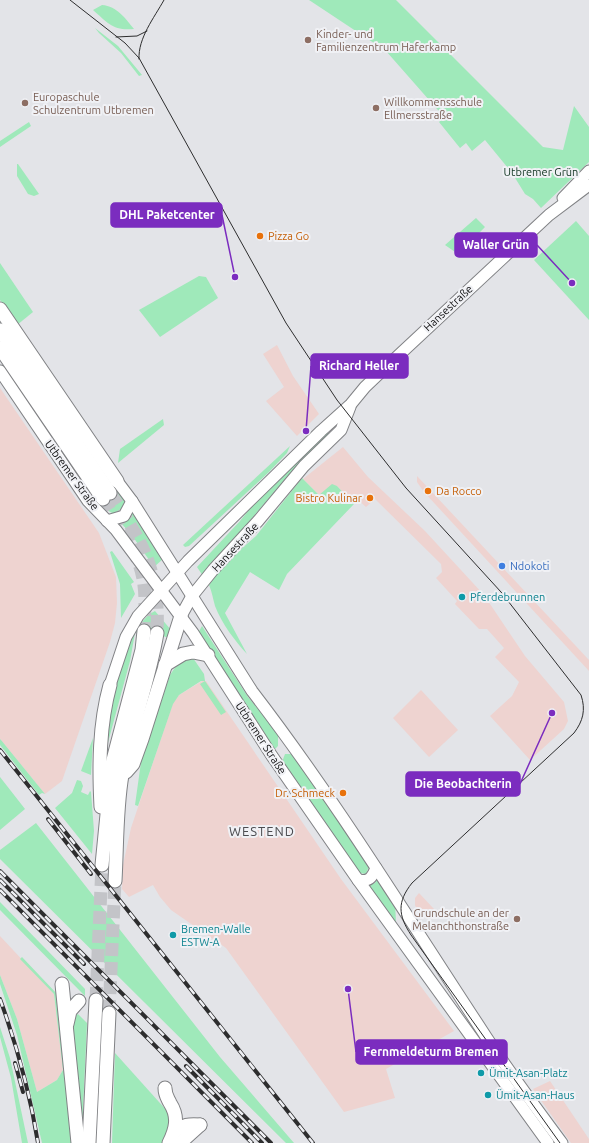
<svg xmlns="http://www.w3.org/2000/svg" width="589" height="1143" viewBox="0 0 589 1143" font-family="Ubuntu,sans-serif">
  <style>
    .commercial { fill: #eed3d0 }
    .green { fill: #9fe9ba }
    .lines { fill: none; stroke-linecap: round; stroke-linejoin: round }
    .trunk-tunnel { stroke: #c3c4c8; stroke-width: 13; stroke-dasharray: 13 6; stroke-linecap: butt }
    .secondary-casing { stroke: #818285; stroke-width: 13 }
    .trunk-casing { stroke: #818285; stroke-width: 15 }
    .secondary { stroke: #fff; stroke-width: 11 }
    .trunk { stroke: #fff; stroke-width: 13 }
    .tram { stroke: #2d2d2e; stroke-width: 1 }
    .rail-casing { stroke: #2d2d2e; stroke-width: 4 }
    .rail { stroke: #f0f1f5; stroke-width: 2.5; stroke-dasharray: 8; stroke-linecap: butt }
    .education-dot { fill: #8d6e63; stroke: #f0f1f5; stroke-width: 1.5 }
    .food-dot { fill: #e8710a; stroke: #f0f1f5; stroke-width: 1.5 }
    .shop-dot { fill: #3f7fe0; stroke: #f0f1f5; stroke-width: 1.5 }
    .culture-dot { fill: #0f9aa8; stroke: #f0f1f5; stroke-width: 1.5 }
    .labels { text-anchor: middle; dominant-baseline: central; stroke-width: 4; stroke-linejoin: round; paint-order: stroke }
    .education-label { font-size: 11px; fill: #785e54; stroke: #f0f1f5; text-anchor: start }
    .park-label { font-size: 11px; fill: #0e321e; stroke: #f0f1f5 }
    .food-label { font-size: 11px; fill: #c56008; stroke: #f0f1f5; text-anchor: start }
    .street-label { font-size: 11px; fill: #0f0f10; stroke: #f0f1f5 }
    .shop-label { font-size: 11px; fill: #366cbe; stroke: #f0f1f5; text-anchor: start }
    .culture-label { font-size: 11px; fill: #0d838f; stroke: #f0f1f5; text-anchor: start }
    .quarter-label { font-size: 13px; letter-spacing: 1px; fill: #4c4c50; stroke: #f0f1f5 }
    .leader { fill: none; stroke: #7b2cbf; stroke-width: 1.5 }
    .callout-dot { fill: #7b2cbf; stroke: #f0f1f5; stroke-width: 1.5 }
    .callout { fill: #7b2cbf; stroke: #7b2cbf; stroke-width: 1.5 }
    .callout-label { font-size: 12px; text-anchor: middle; font-weight: bold; fill: #fff }
  </style>
  <rect width="100%" height="100%" fill="#e3e4e8"/>
  <g class="commercial">
    <path d="M 277,345 L 293,376 L 319,414 L 297,436 L 266,401 L 284,387 L 263,354 Z"/>
    <path d="M 0,388 L 99,533 L 116,577 L 117,603 L 115,623 L 110,642 L 62,781 L 45,794 L 0,739 Z"/>
    <path d="M 343,447 L 368,477 L 425,531 L 484,595 L 525,656 L 564,702 L 568,721 L 564,729 L 530,760 L 490,716 L 512,696 L 519,682 L 495,657 L 504,648 L 487,629 L 479,629 L 455,604 L 457,601 L 436,578 L 442,572 L 441,564 L 375,499 L 366,507 L 358,500 L 354,504 L 337,486 L 319,495 L 303,479 Z"/>
    <path d="M 417,476 L 589,660 L 589,671 L 424,492 L 417,482 Z"/>
    <path d="M 202,681 L 206,681 L 341,879 L 454,1031 L 386,1069 L 395,1098 L 344,1112 L 226,948 L 171,910 L 160,897 L 153,885 L 129,897 L 122,889 L 123,865 L 131,828 L 173,703 L 179,695 Z"/>
    <path d="M 421,690 L 458,730 L 429,757 L 393,718 Z"/>
    <path d="M 419,893 L 434,909 L 421,918 L 415,905 L 415,898 Z"/>
    <path d="M 0,936 L 54,994 L 63,1070 L 57,1080 L 37,1092 L 17,1019 L 0,975 Z"/>
    <path d="M 550,1081 L 589,1139 L 589,1143 L 571,1143 L 533,1089 Z"/>
  </g>
  <g class="green">
    <path d="M 309,0 L 396,0 L 543,147 L 563,150 L 574,106 L 589,127 L 589,162 L 541,208 L 533,199 L 525,194 L 512,173 L 485,140 L 472,151 L 466,143 L 460,148 L 439,122 L 444,117 L 386,51 Z"/>
    <path d="M 102,5 C 117,6 126,19 134,29 C 113,31 108,23 93,10 Z"/>
    <path d="M 95,28 L 118,46 L 142,75 L 139,76 L 121,53 L 99,33 Z"/>
    <path d="M 29,122 L 31,126 L 0,147 L 0,141 Z"/>
    <path d="M 17,164 L 18,164 L 39,194 L 34,196 L 28,194 L 17,176 Z"/>
    <path d="M 476,218 L 485,227 L 475,237 L 473,235 L 470,238 L 472,241 L 458,254 L 445,245 Z"/>
    <path d="M 576,221 L 589,236 L 589,320 L 534,260 Z"/>
    <path d="M 0,263 L 33,312 L 17,325 L 0,300 Z"/>
    <path d="M 199,276 L 206,277 L 218,298 L 160,337 L 139,310 Z"/>
    <path d="M 163,419 L 164,425 L 118,463 L 120,449 Z"/>
    <path d="M 327,432 L 329,434 L 275,491 L 203,576 L 197,567 L 240,521 L 257,500 Z"/>
    <path d="M 290,446 L 287,453 L 269,472 L 189,546 L 185,547 L 183,545 Z"/>
    <path d="M 302,478 L 319,495 L 332,484 L 337,486 L 354,504 L 287,574 L 279,590 L 250,572 L 225,613 L 247,654 C 235,641 222,624 215,606 C 213,599 212,592 209,585 L 222,566 L 256,536 Z"/>
    <path d="M 115,486 L 125,502 L 120,511 L 114,514 L 101,507 L 95,501 Z"/>
    <path d="M 133,511 L 163,559 L 154,567 L 131,534 L 120,522 Z"/>
    <path d="M 112,551 L 134,582 L 131,584 L 135,594 L 121,618 L 120,584 L 110,552 Z"/>
    <path d="M 155,611 L 171,630 L 169,638 C 157,635 147,625 135,633 L 130,661 L 106,750 C 107,734 107,718 110,703 C 115,680 133,620 155,611 Z"/>
    <path d="M 202,626 L 248,697 L 278,733 L 278,746 L 275,749 L 198,633 Z"/>
    <path d="M 193,658 L 204,674 L 205,681 L 226,712 L 221,715 L 200,684 L 205,681 L 201,681 L 179,695 L 173,704 L 138,806 L 135,805 L 141,762 L 170,675 C 177,664 181,660 193,658 Z"/>
    <path d="M 93,738 L 91,775 L 81,771 Z"/>
    <path d="M 0,739 L 1,740 L 45,794 L 42,793 L 39,795 L 0,745 Z"/>
    <path d="M 285,754 L 291,754 L 302,768 L 367,862 L 369,866 L 366,874 L 360,873 L 282,762 Z"/>
    <path d="M 0,777 L 25,809 L 0,830 Z"/>
    <path d="M 77,780 L 81,781 L 83,786 L 81,792 L 88,795 L 90,791 L 91,792 L 94,831 L 92,854 L 55,808 L 72,793 Z"/>
    <path d="M 36,823 L 220,1057 L 294,1143 L 286,1143 L 0,859 L 0,850 Z"/>
    <path d="M 378,878 L 395,904 L 396,921 L 394,922 L 368,885 L 375,883 Z"/>
    <path d="M 0,902 L 85,989 L 85,996 L 0,910 Z"/>
    <path d="M 22,957 L 58,995 L 72,1143 L 42,1143 L 17,1035 L 0,984 L 0,975 L 17,1019 L 37,1092 L 57,1080 L 63,1070 L 54,994 L 20,959 Z"/>
    <path d="M 78,1014 L 87,1023 L 82,1131 L 71,1027 L 76,1015 Z"/>
    <path d="M 0,1027 L 10,1058 L 28,1143 L 22,1143 L 11,1078 L 0,1037 Z"/>
    <path d="M 115,1053 L 168,1112 L 172,1120 L 165,1143 L 112,1143 Z"/>
  </g>
  <g class="lines">
    <g class="trunk-tunnel">
      <path d="M 110,493 C 143,544 160,570 157,633"/>
      <path d="M 103,499 C 116,520 131,541 139,564 C 147,585 145,609 144,631"/>
      <path d="M 96,1000 L 102,865"/>
      <path d="M 109,1013 L 115,881"/>
    </g>
    <g class="secondary-casing">
      <g id="secondary">
        <path d="M 563,198 L 589,171"/>
        <path d="M 0,371 L 88,501 L 116,530 L 193,633 L 272,756 L 358,880 L 548,1143"/>
        <path d="M 117,481 L 132,501 L 252,691 C 335,799 406,915 481,1029 C 506,1068 534,1105 562,1143"/>
        <path d="M 107,521 L 124,516 L 132,501"/>
        <path d="M 181,616 L 192,596 L 213,570 L 258,521 L 304,466 L 341,430 L 350,407"/>
        <path d="M 110,685 L 126,637 L 138,616 L 188,561 L 321,431 L 351,404 L 365,387 L 385,368 L 549,215 L 589,185"/>
        <path d="M 358,880 C 369,882 372,878 376,868"/>
      </g>
    </g>
    <g class="trunk-casing">
      <g id="trunk">
        <path d="M 0,309 L 117,481"/>
        <path d="M 0,330 L 110,493"/>
        <path d="M 0,348 L 103,499"/>
        <path d="M 165,665 L 183,654 L 193,652 L 208,655"/>
        <path d="M 126,772 L 133,764 L 142,739 L 181,616"/>
        <path d="M 101,807 C 99,766 99,725 110,685"/>
        <path d="M 102,865 L 112,764 L 142,650 L 144,631"/>
        <path d="M 115,881 C 117,846 116,810 122,775 C 131,727 149,681 157,633"/>
        <path d="M 62,984 L 78,1143"/>
        <path d="M 67,1024 L 70,1011 L 79,1001"/>
        <path d="M 165,1088 C 165,1095 167,1097 170,1103 C 179,1117 176,1129 169,1143"/>
        <path d="M 175,1131 C 183,1125 189,1124 200,1125"/>
        <path d="M 89,1143 L 96,1000"/>
        <path d="M 103,1143 L 109,1013"/>
        <path d="M 180,1143 L 200,1125"/>
      </g>
    </g>
    <use href="#secondary" class="secondary"/>
    <use href="#trunk" class="trunk"/>
    <g class="tram">
      <path d="M 70,0 L 125,43 L 139,58 L 286,323 L 337,400 L 406,488 L 501,592 L 581,695 C 586,710 583,721 574,733 L 412,883 C 397,902 398,915 411,935 L 560,1143"/>
      <path d="M 116,37 L 137,36 L 147,31"/>
      <path d="M 139,59 C 138,38 154,18 164,0"/>
    </g>
    <g class="rail-casing">
      <g id="rail">
        <path d="M 0,750 L 313,1143"/>
        <path d="M 48,819 L 91,874"/>
        <path d="M 0,871 L 271,1143"/>
        <path d="M 0,880 L 84,964"/>
        <path d="M 0,890 L 252,1143"/>
        <path d="M 0,999 C 17,1046 30,1093 38,1143"/>
        <path d="M 15,1063 L 23,1092"/>
        <path d="M 186,1066 L 262,1143"/>
      </g>
    </g>
    <use href="#rail" class="rail"/>
  </g>
  <g class="education-dot">
    <circle cx="308" cy="40" r="4"/>
    <circle cx="25" cy="103" r="4"/>
    <circle cx="376" cy="108" r="4"/>
    <circle cx="517" cy="919" r="4"/>
  </g>
  <g class="food-dot">
    <circle cx="260" cy="236" r="4"/>
    <circle cx="428" cy="491" r="4"/>
    <circle cx="370" cy="498" r="4"/>
    <circle cx="343" cy="793" r="4"/>
  </g>
  <circle class="shop-dot" cx="502" cy="566" r="4"/>
  <g class="culture-dot">
    <circle cx="462" cy="597" r="4"/>
    <circle cx="173" cy="935" r="4"/>
    <circle cx="481" cy="1073" r="4"/>
    <circle cx="488" cy="1095" r="4"/>
  </g>
  <g class="labels">
    <g class="education-label">
      <text x="316" y="34">Kinder- und<tspan x="316" dy="13">Familienzentrum Haferkamp</tspan></text>
      <text x="33" y="97">Europaschule<tspan x="33" dy="13">Schulzentrum Utbremen</tspan></text>
      <text x="384" y="102">Willkommensschule<tspan x="384" dy="13">Ellmersstraße</tspan></text>
      <text x="509" y="913" text-anchor="end">Grundschule an der<tspan x="509" dy="13">Melanchthonstraße</tspan></text>
    </g>
    <g class="park-label">
      <text x="541" y="172">Utbremer Grün</text>
    </g>
    <g class="food-label">
      <text x="268" y="236">Pizza Go</text>
      <text x="436" y="491">Da Rocco</text>
      <text x="362" y="498" text-anchor="end">Bistro Kulinar</text>
      <text x="335" y="793" text-anchor="end">Dr. Schmeck</text>
    </g>
    <g class="street-label">
      <text transform="translate(448 308) rotate(-43)">Hansestraße</text>
      <text transform="translate(72 475) rotate(54)">Utbremer Straße</text>
      <text transform="translate(235 547) rotate(-47)">Hansestraße</text>
      <text transform="translate(261 738) rotate(57)">Utbremer Straße</text>
    </g>
    <g class="shop-label">
      <text x="510" y="566">Ndokoti</text>
    </g>
    <g class="culture-label">
      <text x="470" y="597">Pferdebrunnen</text>
      <text x="181" y="929">Bremen-Walle<tspan x="181" dy="13">ESTW-A</tspan></text>
      <text x="489" y="1073">Ümit-Asan-Platz</text>
      <text x="496" y="1095">Ümit-Asan-Haus</text>
    </g>
    <g class="quarter-label">
      <text x="262" y="831">WESTEND</text>
    </g>
  </g>
  <path class="leader" d="M235 277L222 215M572 283L537 245M306 431L311 366M552 713L520 784M348 989L356 1052"/>
  <g class="callout-dot">
    <circle cx="235" cy="277" r="4"/>
    <circle cx="572" cy="283" r="4"/>
    <circle cx="306" cy="431" r="4"/>
    <circle cx="552" cy="713" r="4"/>
    <circle cx="348" cy="989" r="4"/>
  </g>
  <g class="callout">
    <rect x="111" y="203" width="111" height="24" rx="4"/>
    <rect x="455" y="233" width="82" height="24" rx="4"/>
    <rect x="311" y="354" width="97" height="24" rx="4"/>
    <rect x="406" y="772" width="114" height="24" rx="4"/>
    <rect x="356" y="1040" width="151" height="24" rx="4"/>
  </g>
  <g class="callout-label">
    <text x="167" y="219">DHL Paketcenter</text>
    <text x="496" y="249">Waller Grün</text>
    <text x="359" y="370">Richard Heller</text>
    <text x="463" y="788">Die Beobachterin</text>
    <text x="431" y="1056">Fernmeldeturm Bremen</text>
  </g>
</svg>
